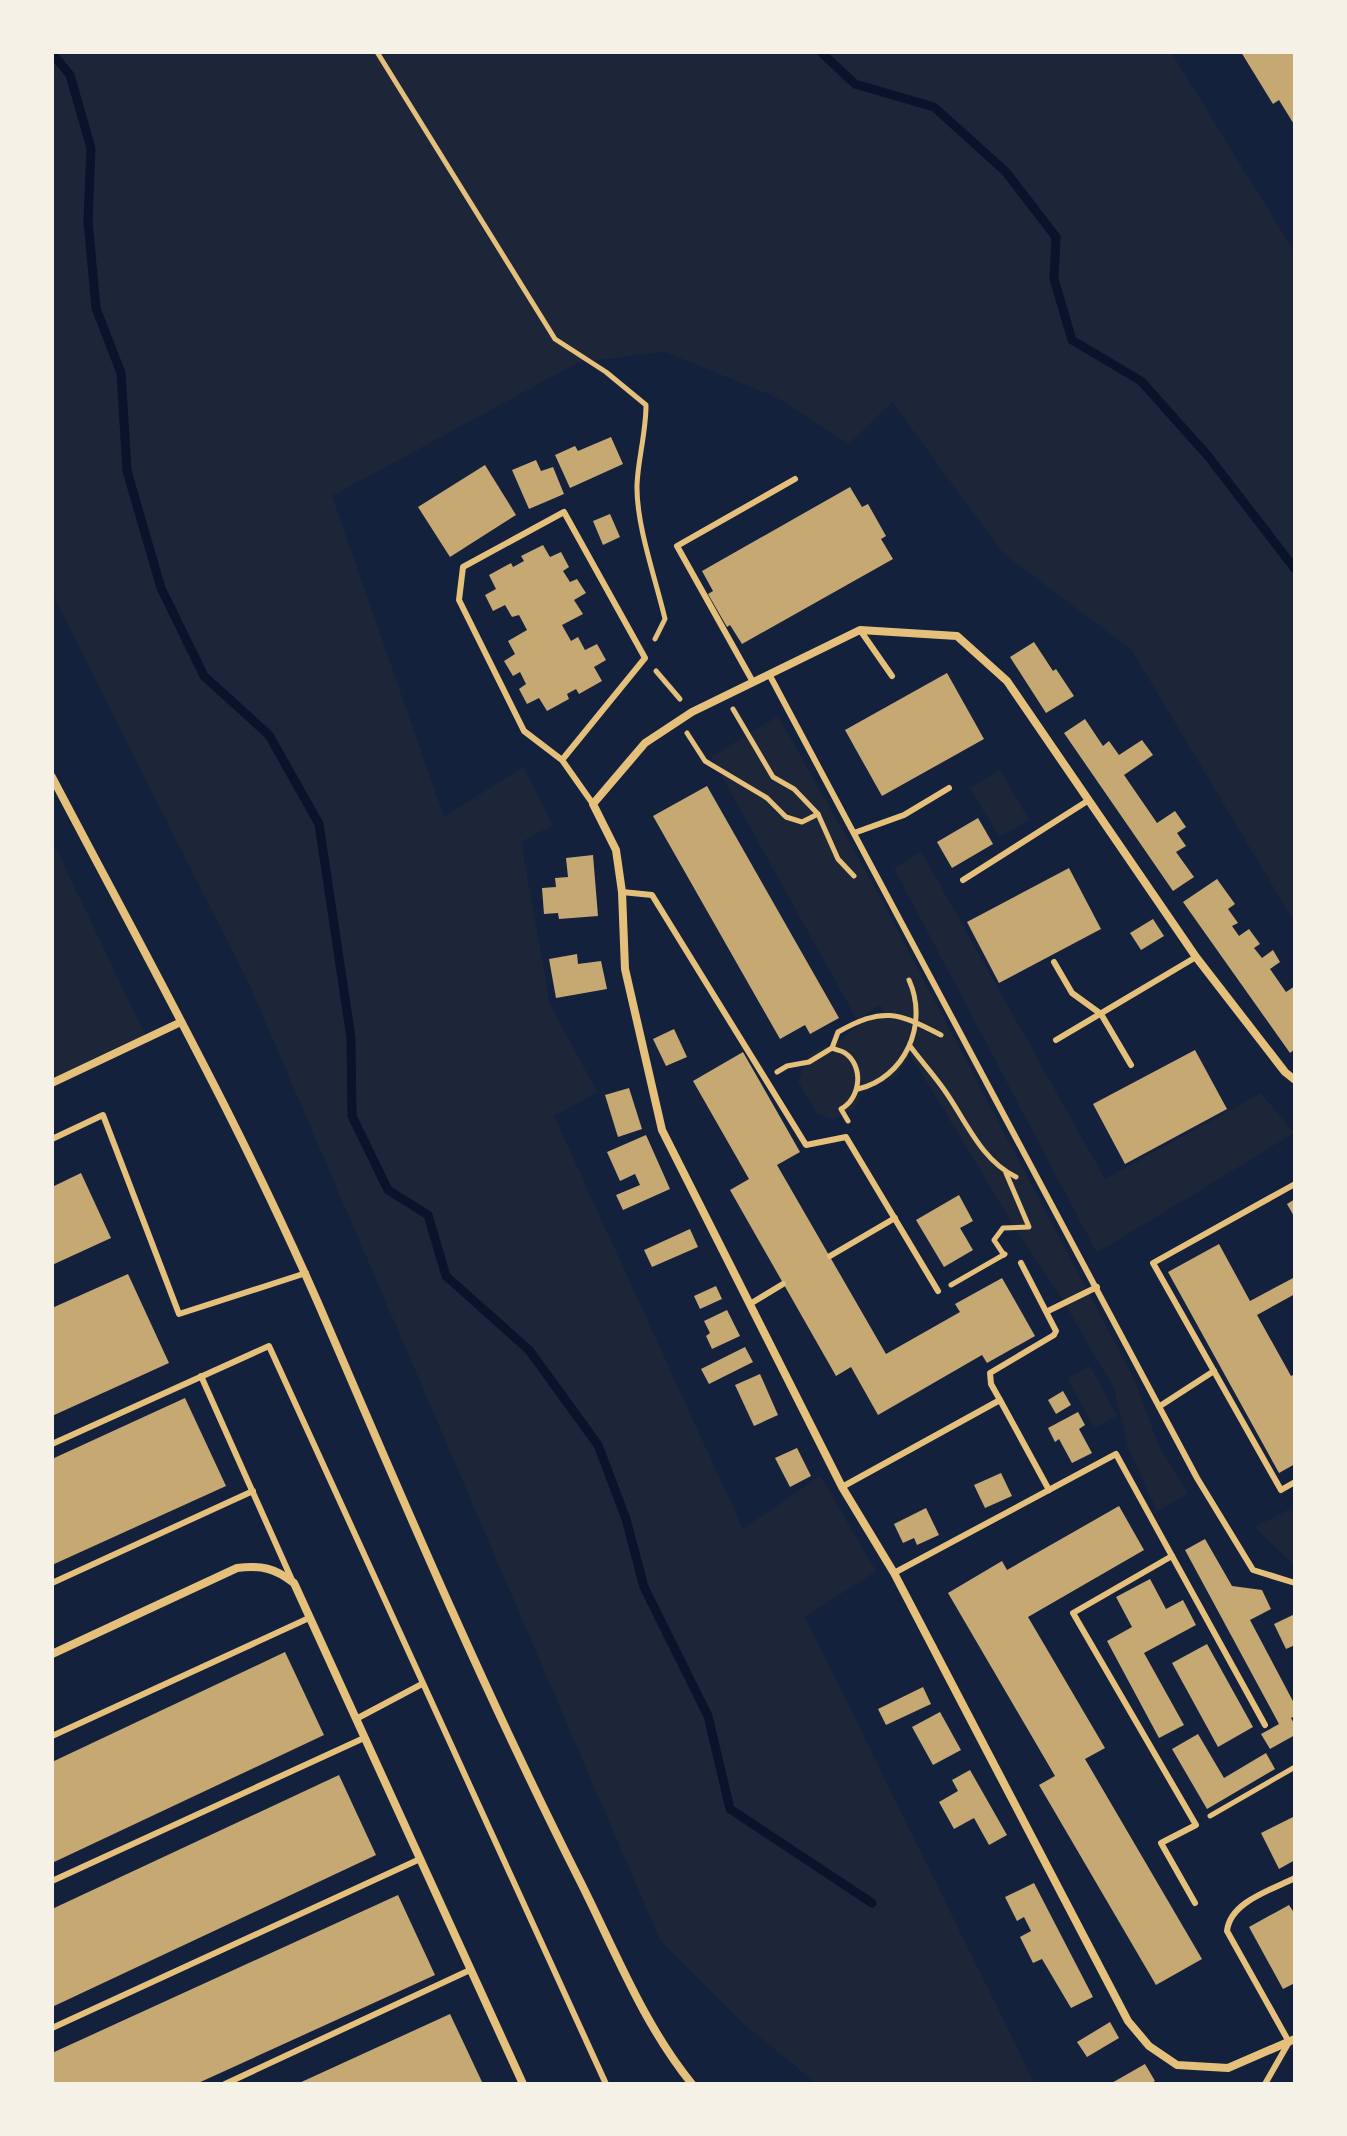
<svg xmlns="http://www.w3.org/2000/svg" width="1347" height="2136" viewBox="0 0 1347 2136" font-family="Poppins,sans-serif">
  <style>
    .green { fill: #1d2539 }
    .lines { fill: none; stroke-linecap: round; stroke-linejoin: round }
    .stream { stroke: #0b132b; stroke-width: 9 }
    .building { fill: #c6a872 }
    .path { stroke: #e5c07b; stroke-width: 5 }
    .service { stroke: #e5c07b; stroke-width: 6 }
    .minor { stroke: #e5c07b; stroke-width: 8 }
  </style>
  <rect width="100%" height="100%" fill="#14213d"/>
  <g class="green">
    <path d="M 52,52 L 1171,52 L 1295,253 L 1295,923 L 1131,649 L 1003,553 L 892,402 L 849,444 L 776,397 L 665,352 L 579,362 L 332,496 L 444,817 L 523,767 L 553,825 L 521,842 L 550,1004 L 597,1092 L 554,1116 L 743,1529 L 820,1476 L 876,1571 L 805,1617 L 1035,2084 L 817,2084 L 740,2021 L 660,1940 L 250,986 L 52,593 Z"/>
    <path d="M 778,716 L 872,882 L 1135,1381 L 1159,1446 L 1188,1494 L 1157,1511 L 1128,1447 L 1114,1388 L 1059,1294 L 1016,1230 L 910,1054 L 897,1076 L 862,1093 L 854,1109 L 833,1119 L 817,1114 L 798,1081 L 809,1054 L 841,1040 L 863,1021 L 887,1016 L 880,1005 L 857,1020 L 711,757 Z"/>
    <path d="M 1000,770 L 1029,820 L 999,837 L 970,788 Z"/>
    <path d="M 52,840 L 147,1039 L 52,1083 Z"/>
    <path d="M 921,851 L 1105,1179 L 1261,1093 L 1294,1133 L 1097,1253 L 894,868 Z"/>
    <path d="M 1090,1366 L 1117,1416 L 1094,1428 L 1067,1378 Z"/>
    <path d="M 1295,1506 L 1295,1566 L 1255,1527 Z"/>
  </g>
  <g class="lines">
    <g class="stream">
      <path d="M 821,52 L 855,84 L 934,107 L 1006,172 L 1056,237 L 1054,279 L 1072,340 L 1141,381 L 1208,456 L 1295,569"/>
      <path d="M 52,53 L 70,75 L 91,148 L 88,221 L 96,308 L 121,373 L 127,471 L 161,588 L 204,676 L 269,735 L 319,824 L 351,1038 L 352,1116 L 388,1190 L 428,1215 L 446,1276 L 529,1350 L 598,1445 L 626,1519 L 644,1587 L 708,1716 L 730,1809 L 872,1903"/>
    </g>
  </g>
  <g class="building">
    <path d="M 1241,52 L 1295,52 L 1295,126 L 1279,100 L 1273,104 Z"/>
    <path d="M 611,437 L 623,464 L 570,488 L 555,455 L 575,446 L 578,451 Z"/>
    <path d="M 536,460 L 541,471 L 553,467 L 564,494 L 529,509 L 512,470 Z"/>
    <path d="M 485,465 L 516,515 L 450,557 L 418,507 Z"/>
    <path d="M 850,487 L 862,507 L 868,504 L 886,536 L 881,539 L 893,559 L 742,644 L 730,625 L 727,627 L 708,594 L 713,591 L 702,571 Z"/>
    <path d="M 610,514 L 620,537 L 603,545 L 593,521 Z"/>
    <path d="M 543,545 L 550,557 L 561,552 L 569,567 L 563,571 L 570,582 L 577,579 L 586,593 L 574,600 L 583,614 L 562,625 L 571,641 L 578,637 L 585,650 L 597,644 L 606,660 L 594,667 L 602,681 L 579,694 L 576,689 L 567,694 L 569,699 L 547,711 L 539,698 L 527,704 L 519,689 L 526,684 L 520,672 L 513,676 L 504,661 L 515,654 L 508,641 L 527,630 L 519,615 L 512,617 L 505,605 L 493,611 L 485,595 L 496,589 L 489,575 L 511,563 L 513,567 L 524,561 L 521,556 Z"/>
    <path d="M 1034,642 L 1053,671 L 1056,669 L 1074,696 L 1046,713 L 1010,657 Z"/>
    <path d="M 947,673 L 984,739 L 882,796 L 845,730 Z"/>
    <path d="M 1085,719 L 1103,746 L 1109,741 L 1119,755 L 1142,740 L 1153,755 L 1124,775 L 1157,823 L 1175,811 L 1186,827 L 1177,833 L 1186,846 L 1176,852 L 1194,877 L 1173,891 L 1064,733 Z"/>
    <path d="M 707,786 L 839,1018 L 810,1034 L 805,1025 L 780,1039 L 653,816 Z"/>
    <path d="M 978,818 L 993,844 L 952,868 L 937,842 Z"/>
    <path d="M 593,855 L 598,916 L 559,919 L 558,913 L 544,914 L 542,888 L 556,887 L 555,878 L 568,877 L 566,858 Z"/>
    <path d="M 1069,868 L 1101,929 L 999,983 L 967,922 Z"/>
    <path d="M 1217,879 L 1235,904 L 1228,909 L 1238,923 L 1232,926 L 1239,936 L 1249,929 L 1260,944 L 1254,948 L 1262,958 L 1273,950 L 1280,962 L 1270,969 L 1286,992 L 1295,986 L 1295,1049 L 1290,1053 L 1183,902 Z"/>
    <path d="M 1153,919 L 1164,936 L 1141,950 L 1130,933 Z"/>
    <path d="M 577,954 L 578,964 L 601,961 L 607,989 L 556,998 L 549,959 Z"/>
    <path d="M 674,1029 L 687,1057 L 666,1066 L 653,1039 Z"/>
    <path d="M 1195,1050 L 1227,1109 L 1125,1164 L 1093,1104 Z"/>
    <path d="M 743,1052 L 800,1152 L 777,1165 L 886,1354 L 960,1312 L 955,1304 L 1002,1278 L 1035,1336 L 987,1363 L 982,1355 L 878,1415 L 851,1367 L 836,1376 L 730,1190 L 749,1179 L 693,1081 Z"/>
    <path d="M 629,1088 L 642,1129 L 618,1137 L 605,1095 Z"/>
    <path d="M 646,1135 L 670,1189 L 623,1210 L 616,1195 L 640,1185 L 635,1174 L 620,1181 L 607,1152 Z"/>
    <path d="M 81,1173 L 111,1238 L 52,1265 L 52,1187 Z"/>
    <path d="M 959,1195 L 973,1221 L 960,1228 L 973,1250 L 944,1267 L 916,1220 Z"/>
    <path d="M 1295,1199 L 1295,1218 L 1287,1204 Z"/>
    <path d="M 690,1229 L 698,1247 L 652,1267 L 644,1250 Z"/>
    <path d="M 1219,1244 L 1250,1301 L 1295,1277 L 1295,1294 L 1257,1315 L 1291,1376 L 1295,1374 L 1295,1464 L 1279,1473 L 1168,1272 Z"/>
    <path d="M 128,1274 L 169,1363 L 52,1416 L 52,1308 Z"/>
    <path d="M 716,1286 L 722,1299 L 700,1309 L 694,1296 Z"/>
    <path d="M 727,1310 L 740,1336 L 712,1349 L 706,1336 L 710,1333 L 704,1321 Z"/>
    <path d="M 745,1347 L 753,1362 L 709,1384 L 701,1369 Z"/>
    <path d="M 760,1374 L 778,1415 L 754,1426 L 735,1385 Z"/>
    <path d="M 1063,1391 L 1071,1405 L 1056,1414 L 1048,1400 Z"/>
    <path d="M 185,1398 L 226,1486 L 52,1565 L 52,1459 Z"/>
    <path d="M 1078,1412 L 1085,1425 L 1079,1429 L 1092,1453 L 1072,1463 L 1059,1439 L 1055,1442 L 1048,1428 Z"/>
    <path d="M 797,1448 L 811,1476 L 790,1487 L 775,1458 Z"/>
    <path d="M 1001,1473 L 1012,1496 L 985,1508 L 974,1485 Z"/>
    <path d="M 1119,1506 L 1144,1550 L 1028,1617 L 1105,1748 L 1085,1759 L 1202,1959 L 1156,1985 L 1039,1785 L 1055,1776 L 948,1593 L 1002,1561 L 1007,1570 Z"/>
    <path d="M 926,1508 L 939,1535 L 917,1545 L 914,1538 L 903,1543 L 894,1524 Z"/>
    <path d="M 1205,1539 L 1232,1586 L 1262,1590 L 1271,1609 L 1250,1620 L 1295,1705 L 1295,1716 L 1291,1718 L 1295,1725 L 1295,1735 L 1270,1749 L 1261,1734 L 1279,1724 L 1185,1550 Z"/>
    <path d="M 1150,1579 L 1166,1609 L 1183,1600 L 1196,1625 L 1144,1653 L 1184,1725 L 1159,1738 L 1107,1641 L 1132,1627 L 1116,1597 Z"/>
    <path d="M 1295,1614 L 1295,1645 L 1286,1649 L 1274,1624 Z"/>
    <path d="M 1207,1644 L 1253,1727 L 1218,1747 L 1172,1663 Z"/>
    <path d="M 285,1652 L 324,1735 L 52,1863 L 52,1762 Z"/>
    <path d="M 923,1687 L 931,1704 L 886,1725 L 878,1709 Z"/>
    <path d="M 940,1712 L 961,1750 L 933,1765 L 912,1727 Z"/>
    <path d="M 1198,1734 L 1224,1778 L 1266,1753 L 1275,1769 L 1207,1809 L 1172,1749 Z"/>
    <path d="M 970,1770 L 1007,1835 L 989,1845 L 974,1818 L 954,1829 L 939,1802 L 958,1791 L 952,1780 Z"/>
    <path d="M 339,1775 L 376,1855 L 52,2007 L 52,1909 Z"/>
    <path d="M 1295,1816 L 1295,1860 L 1279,1869 L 1261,1833 Z"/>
    <path d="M 1034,1883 L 1093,1997 L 1071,2008 L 1042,1959 L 1033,1963 L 1020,1937 L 1031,1931 L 1024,1917 L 1017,1921 L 1005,1897 Z"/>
    <path d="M 398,1895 L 435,1975 L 196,2084 L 52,2084 L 52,2053 Z"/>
    <path d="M 1289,1905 L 1295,1914 L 1295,1983 L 1283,1989 L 1249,1927 Z"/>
    <path d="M 450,2014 L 483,2084 L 297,2084 Z"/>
    <path d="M 1110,2022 L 1119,2038 L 1087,2057 L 1077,2042 Z"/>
    <path d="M 1145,2064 L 1155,2081 L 1150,2084 L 1110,2084 Z"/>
  </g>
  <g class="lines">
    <g class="path">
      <path d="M 377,52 L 555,339 L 606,372 L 646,405 C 646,433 638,459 637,485 C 636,525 656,580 665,619 L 655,639"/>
      <path d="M 656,671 L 680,699"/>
      <path d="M 733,709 L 773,777 L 794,789 L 818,814 L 838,859 L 854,876"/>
      <path d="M 687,733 L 705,761 L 767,798 L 786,817 L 802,822 L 818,814"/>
      <path d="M 910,1046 C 921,1061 934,1075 945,1091 C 966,1121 981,1160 1016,1177"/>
      <path d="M 832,1048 C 836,1050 841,1050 845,1053 C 864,1066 861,1098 841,1109 L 848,1121"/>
      <path d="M 777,1072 L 787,1066 L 809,1062 L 832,1048 L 838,1032 C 883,1007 897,1012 941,1035"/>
      <path d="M 858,1089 C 905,1078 929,1024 909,980"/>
      <path d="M 1004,1255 L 994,1240 L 1003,1228 L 1029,1227 L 1006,1173"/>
      <path d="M 951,1285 L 1005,1254"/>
      <path d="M 1210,1816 L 1295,1767"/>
    </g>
    <g class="service">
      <path d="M 860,630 L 892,676"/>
      <path d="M 769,674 L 1197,1478 L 1253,1570 L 1295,1583"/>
      <path d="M 753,682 L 677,546 L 795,479"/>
      <path d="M 562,760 L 645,658 L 564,512 L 463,567 L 459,600 L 524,731 L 562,760 L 593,804"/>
      <path d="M 854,833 L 904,815 L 949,788"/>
      <path d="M 963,880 L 1089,800"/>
      <path d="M 622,892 L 652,895 L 806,1145 L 846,1137 L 938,1291"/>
      <path d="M 1054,962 L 1072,993 L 1101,1014 L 1131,1065"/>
      <path d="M 1056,1040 L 1196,957"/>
      <path d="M 52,1139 L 103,1115 L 179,1314 L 306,1273"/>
      <path d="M 1295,1184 L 1153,1263 L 1281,1490 L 1295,1482"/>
      <path d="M 830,1256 L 895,1218"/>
      <path d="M 750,1304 L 783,1284"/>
      <path d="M 1048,1311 L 1097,1287"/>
      <path d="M 201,1376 L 292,1580"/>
      <path d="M 1000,1400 L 991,1384 L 990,1373 L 1054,1335 L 1056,1331 L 1021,1263"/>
      <path d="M 1160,1406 L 1214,1371"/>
      <path d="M 52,1444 L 269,1346 L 606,2084"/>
      <path d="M 842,1487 L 1000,1400 L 1049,1490"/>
      <path d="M 894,1573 L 1116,1454 L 1172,1556"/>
      <path d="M 52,1583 L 253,1491"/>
      <path d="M 356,1719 L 422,1684"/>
      <path d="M 52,1736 L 309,1618"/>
      <path d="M 52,1881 L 364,1738"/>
      <path d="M 1195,1903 L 1161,1843 L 1196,1825 L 1073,1613 L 1172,1556 L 1265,1725"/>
      <path d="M 52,2028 L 420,1859"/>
      <path d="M 225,2084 L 470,1970"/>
      <path d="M 1265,2084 L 1289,2042 L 1227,1931 C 1230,1902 1271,1890 1295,1878"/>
    </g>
    <g class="minor">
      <path d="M 52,777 C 148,960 250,1142 331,1333 C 410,1517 489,1701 579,1879 C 614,1948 643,2024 692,2084"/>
      <path d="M 1295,1080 L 1285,1072 L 1196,957 L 1007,681 L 957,636 L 860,630 L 692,712 L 645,743 L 593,804 L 616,850 L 622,892 L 625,969 L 662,1130 L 842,1487 L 894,1573 L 1128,2021 L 1149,2046 L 1177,2065 L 1228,2068 L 1295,2039"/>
      <path d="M 52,1083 L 181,1022"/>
      <path d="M 52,1654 L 237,1568 C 261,1565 275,1568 294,1583 L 523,2084"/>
    </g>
  </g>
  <rect width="1347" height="2136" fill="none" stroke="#f6f1e7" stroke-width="108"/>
</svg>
